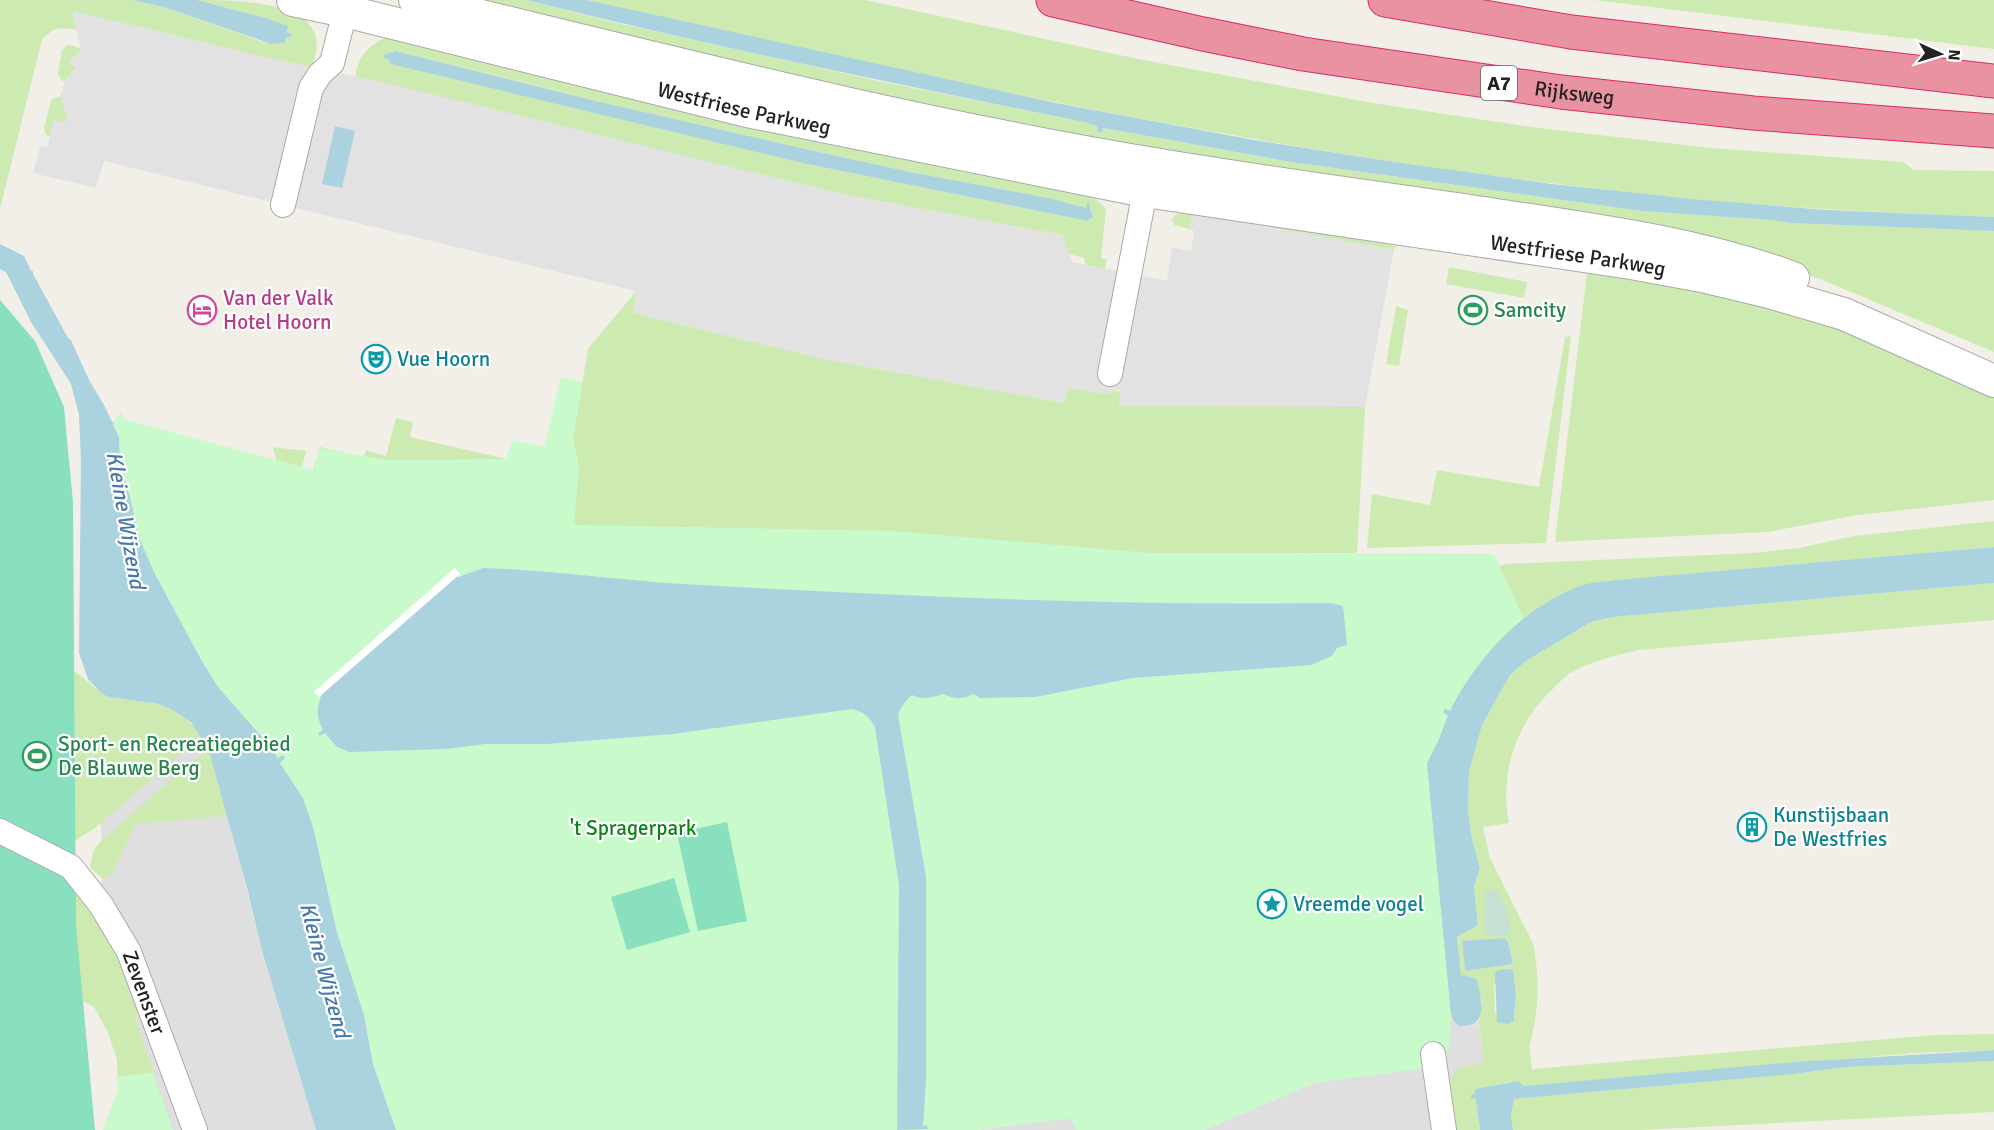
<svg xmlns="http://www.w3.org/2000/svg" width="1994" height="1130" viewBox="0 0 1994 1130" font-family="Signika,sans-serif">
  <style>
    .residential { fill: #e0dfdf }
    .grass { fill: #cdebb0; fill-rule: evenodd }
    .wetland { fill: #c6e0d4 }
    .park { fill: #c8facc }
    .pitch { fill: #88e0be }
    .parking { fill: #e2e2e2 }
    .water { fill: #aad3df }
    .pier { fill: #fff }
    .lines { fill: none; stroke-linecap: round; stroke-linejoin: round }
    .minor-casing { stroke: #a9a9a9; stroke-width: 26 }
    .tertiary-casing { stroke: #a9a9a9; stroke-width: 34 }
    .motorway-casing { stroke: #dc2a67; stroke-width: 35 }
    .minor { stroke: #fff; stroke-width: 24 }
    .tertiary { stroke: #fff; stroke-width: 32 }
    .motorway { stroke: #e892a2; stroke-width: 33 }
    .labels { text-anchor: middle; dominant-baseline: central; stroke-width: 4.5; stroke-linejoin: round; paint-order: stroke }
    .shield { fill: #fff; stroke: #646464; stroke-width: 1.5 }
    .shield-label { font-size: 20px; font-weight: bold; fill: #222 }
    .street-label { font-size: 21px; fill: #222; stroke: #fff }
    .hotel-label { font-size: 21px; fill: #b23c85; stroke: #fff; text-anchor: start }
    .leisure-label { font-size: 21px; fill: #27864d; stroke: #fff; text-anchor: start }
    .culture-label { font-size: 21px; fill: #0d838f; stroke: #fff; text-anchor: start }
    .park-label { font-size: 21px; fill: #0c8416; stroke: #fff }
    .water-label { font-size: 22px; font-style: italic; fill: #4a7aab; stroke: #fff }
  </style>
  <rect width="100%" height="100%" fill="#f2efe9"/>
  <g class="residential">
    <path d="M 88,679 L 93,687 L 201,736 L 209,751 L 219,781 L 263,954 L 316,1130 L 103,1130 L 118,1091 L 117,1059 L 107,1030 L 94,1007 L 77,998 L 94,900 L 103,879 L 90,867 L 94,850 L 102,840 Z"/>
    <path d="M 1451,1014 L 1454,1022 L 1467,1027 L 1474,1025 L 1479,1021 L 1488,1096 L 1474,1130 L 1204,1130 L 1314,1083 L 1449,1051 Z"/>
    <path d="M 1069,1118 L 1081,1130 L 977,1130 Z"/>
  </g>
  <g class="grass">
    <path d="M 0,0 L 132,0 L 164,7 L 266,43 L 286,40 L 287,36 L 291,37 L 292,34 L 262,17 L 197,0 C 231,0 307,0 316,37 C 318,49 316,58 310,68 L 73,14 L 77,30 C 59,28 56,25 42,40 L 0,209 Z"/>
    <path d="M 446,0 L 527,0 L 604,20 L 874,80 L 1088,123 L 1098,127 L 1098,132 L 1102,133 L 1102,128 L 1291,162 L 1642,211 L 1771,220 L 1791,223 L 1994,231 L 1994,352 L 1820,279 L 1763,260 L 1095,145 Z"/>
    <path d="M 587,0 L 865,0 L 1138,59 L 1373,103 L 1531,127 L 1711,148 L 1903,162 L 1914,170 L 1994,171 L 1994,217 C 1894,213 1794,209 1694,199 C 1320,163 952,85 587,0 Z"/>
    <path d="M 1594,0 L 1994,0 L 1994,49 Z"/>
    <path d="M 395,34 L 1082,192 L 1098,201 L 1106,209 L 1101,258 L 1107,259 L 1105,269 L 1085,264 L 1084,258 L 1069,254 L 1062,235 L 842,194 L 356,78 C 355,55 375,40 395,34 ZM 392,51 L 499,76 L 596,101 L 814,151 L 910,172 L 1049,198 L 1086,208 L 1090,205 L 1091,220 L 1088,221 L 807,164 L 388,60 Z"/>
    <path d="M 70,45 L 80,48 L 81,50 L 70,61 L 70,65 L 76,66 L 76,69 L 65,81 L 62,81 L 58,74 L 62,51 L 66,46 Z"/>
    <path d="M 60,96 L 61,98 L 123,147 L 54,121 L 50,136 L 46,135 L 44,128 L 51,100 Z"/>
    <path d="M 1193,208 L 1205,208 L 1329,228 L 1328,234 L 1396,246 L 1394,250 L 1193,213 L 1189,229 L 1174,225 L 1172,220 L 1175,215 Z"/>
    <path d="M 1588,264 L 1733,290 L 1994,386 L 1994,500 L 1858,515 L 1767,532 L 1555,542 Z"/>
    <path d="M 1449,267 L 1527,282 L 1524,298 L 1446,284 Z"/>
    <path d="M 636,291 L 634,313 L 824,359 L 1065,403 L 1067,388 L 1365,407 L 1357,553 L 1149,553 L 574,525 L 303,494 L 314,467 L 320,447 L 364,457 L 366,450 L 386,456 L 396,418 L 413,422 L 410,437 L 507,459 L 550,449 L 573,438 L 588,349 Z"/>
    <path d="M 1396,306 L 1408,310 L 1399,366 L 1386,364 Z"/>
    <path d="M 1571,336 L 1546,543 L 1367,548 L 1372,494 L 1430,505 L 1437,470 L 1539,487 L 1565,337 Z"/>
    <path d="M 273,447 L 306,451 L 302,467 L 285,498 Z"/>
    <path d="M 1994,521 L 1994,547 L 1615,580 L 1550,602 L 1524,618 L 1500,640 L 1473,670 L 1449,1051 L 1436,1054 L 1402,731 L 1497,566 L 1505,564 L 1754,553 L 1799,548 L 1853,536 Z"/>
    <path d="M 1994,583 L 1994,620 L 1639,650 C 1614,656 1591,661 1569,674 C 1563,678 1558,684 1552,690 C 1516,723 1499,775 1509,823 L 1483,827 L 1490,858 L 1533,943 C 1540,978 1539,1010 1530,1044 L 1529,1043 L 1532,1069 L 1934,1035 L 1994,1034 L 1994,1050 L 1916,1053 L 1523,1086 L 1518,1081 C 1500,1084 1484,1085 1472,1098 L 1476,1098 L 1480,1130 L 1456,1130 C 1454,1113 1441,1077 1460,1068 C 1467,1064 1477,1065 1484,1064 L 1479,1021 L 1482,1001 L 1477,980 L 1471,977 L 1461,976 L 1457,937 L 1478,925 L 1474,887 L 1480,868 L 1472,839 L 1468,811 L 1469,772 L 1482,725 L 1510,675 L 1526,661 L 1591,622 L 1613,617 ZM 1504,938 L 1508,941 L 1513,964 L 1465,971 L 1462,941 ZM 1494,984 L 1516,995 L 1515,1017 L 1495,1013 Z"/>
    <path d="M 74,671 C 86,678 96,692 107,697 C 113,699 122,699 130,700 C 162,704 182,707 201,736 L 95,828 L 75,841 Z"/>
    <path d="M 209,751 L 227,816 L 135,824 L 113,873 L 103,879 L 90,867 L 94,850 L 102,840 L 192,761 Z"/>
    <path d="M 75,889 C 95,917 146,986 136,1020 L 173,1130 L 103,1130 L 118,1091 L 117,1059 L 107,1030 L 94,1007 L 77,998 L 66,944 Z"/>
    <path d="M 1994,1061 L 1994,1112 L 1641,1130 L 1513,1130 L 1511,1116 L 1514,1099 L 1794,1074 L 1846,1067 Z"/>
  </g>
  <path class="wetland" d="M 1490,890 L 1496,890 C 1503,902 1516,922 1508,935 L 1490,936 L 1485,932 L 1485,891 Z"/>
  <g class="park">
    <path d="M 561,377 L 582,382 L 573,438 L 579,466 L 574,525 L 892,531 L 1149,553 L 1494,554 L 1524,619 C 1492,646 1469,673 1450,711 L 1445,709 L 1443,712 L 1448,715 L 1439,739 L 1427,763 L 1451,1014 L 1449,1051 L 1427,1055 L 1427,1068 L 1314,1083 L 1204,1130 L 1076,1130 L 1075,1124 L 1069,1118 L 977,1130 L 396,1130 L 373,1064 L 364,1015 L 337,932 L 313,827 L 303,798 L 280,762 L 283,756 L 278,759 L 262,737 L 218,687 L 199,656 L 154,572 L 140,540 L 130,497 L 120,464 L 119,437 L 112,423 L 121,412 L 126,420 L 314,470 L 319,448 L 386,460 L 506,459 L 512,440 L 544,447 Z"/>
    <path d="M 153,1073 L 173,1130 L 103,1130 L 118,1091 L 118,1076 Z"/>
  </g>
  <g class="pitch">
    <path d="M 0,300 L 35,341 L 64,407 L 73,502 L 76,926 L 95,1130 L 0,1130 Z"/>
    <path d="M 727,822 L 747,921 L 698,931 L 677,833 Z"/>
    <path d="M 674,878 L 690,932 L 627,950 L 611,897 Z"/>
  </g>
  <path class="parking" d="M 74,11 L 261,56 L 378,81 L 842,194 L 1062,235 L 1072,262 L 1167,281 L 1172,247 L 1191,251 L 1194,231 L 1189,229 L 1192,213 L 1394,250 L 1365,407 L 1119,406 L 1120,389 L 1106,394 L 1067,388 L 1065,403 L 824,359 L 633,313 L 636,291 L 104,161 L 96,188 L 33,173 L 40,146 L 47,147 L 54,120 L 65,123 L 67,117 L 60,96 L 65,82 L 76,67 L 70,65 L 70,61 L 81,50 L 73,14 Z"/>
  <g class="water">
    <path d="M 132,0 L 197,0 L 262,17 L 288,26 L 287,32 L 292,33 L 291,37 L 287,37 L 284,43 L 271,44 L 164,7 Z"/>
    <path d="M 527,0 L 587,0 L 1056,103 L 1254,140 L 1388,161 L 1552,184 L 1693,199 L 1826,210 L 1994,217 L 1994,231 L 1791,223 L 1771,220 L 1642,211 L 1291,162 L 1103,128 L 1102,133 L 1097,132 L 1098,127 L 1088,123 C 901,85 713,47 527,0 Z"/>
    <path d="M 395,51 L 596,101 L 814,151 L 910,172 L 1049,198 L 1086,208 L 1087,203 L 1090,204 L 1090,209 L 1093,217 L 1088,221 L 807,164 L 391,64 L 388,59 L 384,58 L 385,54 Z"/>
    <path d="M 335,126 L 355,131 L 342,188 L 322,184 Z"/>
    <path d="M 0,244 L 24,256 L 31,271 L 33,271 L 33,274 L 68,338 L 71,340 L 89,380 L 104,405 L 112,422 L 114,423 L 113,425 L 119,437 L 120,464 L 130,497 L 140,540 L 154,572 L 199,656 L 218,687 L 262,737 L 278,758 L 283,755 L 285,758 L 280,763 L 303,798 L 313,827 L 337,932 L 364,1015 L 373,1064 L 396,1130 L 316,1130 L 263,954 L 247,888 L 209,751 L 191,722 L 173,710 L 158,704 L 108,697 L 100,692 L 88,679 L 79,653 L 81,460 L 79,415 L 71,384 L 31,322 L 6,272 L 0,269 Z"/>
    <path d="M 1994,547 L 1994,583 L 1613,617 L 1591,622 L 1526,661 L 1510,675 L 1482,725 L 1469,772 L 1468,811 L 1472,839 L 1480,868 L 1474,887 L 1478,925 L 1457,937 L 1461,975 L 1471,977 L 1477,980 C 1482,999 1489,1029 1459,1026 L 1454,1022 L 1451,1014 L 1427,763 L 1439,739 L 1448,716 L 1443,712 L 1445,709 L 1450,711 C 1477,657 1524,606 1583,585 C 1593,582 1605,582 1615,580 Z"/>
    <path d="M 483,568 C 550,570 616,580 682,584 C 898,596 1115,606 1331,603 L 1343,606 L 1347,645 L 1337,648 L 1332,656 L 1311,665 L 1133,678 L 1035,697 L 980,698 L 974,694 C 961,699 957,700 943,694 C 933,698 921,700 912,695 C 906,700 900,708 898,715 L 926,877 L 926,1081 L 923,1126 L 927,1125 L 928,1129 L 897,1130 L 899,885 L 875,727 C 869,716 863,712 852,709 L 673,734 L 546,744 L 485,744 L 446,749 L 349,752 L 337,747 L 325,733 L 320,736 L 318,733 L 323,730 C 315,716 317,703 324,690 L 454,576 L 459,577 Z"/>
    <path d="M 1504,938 L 1508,941 L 1513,964 L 1465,971 L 1462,941 Z"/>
    <path d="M 1504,969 L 1513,970 L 1516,995 L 1514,1021 L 1508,1024 L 1497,1022 L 1495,974 L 1497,971 Z"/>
    <path d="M 1994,1050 L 1994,1061 L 1846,1067 L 1794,1074 L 1514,1099 L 1511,1116 L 1513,1130 L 1480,1130 L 1476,1099 L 1471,1098 L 1471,1095 L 1475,1094 L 1475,1089 L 1518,1081 L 1524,1086 L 1795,1062 Z"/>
  </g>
  <path class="pier" d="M 455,568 L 460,574 L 319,697 L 314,692 Z"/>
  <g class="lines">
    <g class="minor-casing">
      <g id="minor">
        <path d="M 283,205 L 311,88 L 320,74 L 332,63 L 345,11"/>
        <path d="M 1110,374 L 1145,191"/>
        <path id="s1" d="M 0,831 L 71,867 L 101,905 L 129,952 L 195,1130"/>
        <path d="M 1433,1054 L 1444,1130"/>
      </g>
    </g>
    <g class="tertiary-casing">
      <g id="tertiary">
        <path id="s2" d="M 293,0 L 345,11 L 747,111 L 1145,191 L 1631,263 L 1702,276 L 1769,292 L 1844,314 L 1994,381"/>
        <path d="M 415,0 C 660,59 905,123 1154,164 C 1267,183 1382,198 1496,215 C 1596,230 1697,243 1793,278"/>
      </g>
    </g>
    <g class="motorway-casing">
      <g id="motorway">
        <path id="s3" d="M 1053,0 L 1203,34 L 1303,54 L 1561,92 L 1753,113 L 1994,131"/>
        <path d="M 1385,0 L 1571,32 L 1994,81"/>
      </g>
    </g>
    <use href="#minor" class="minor"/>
    <use href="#tertiary" class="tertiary"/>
    <use href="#motorway" class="motorway"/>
  </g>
  <defs>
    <g id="hotel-ring" transform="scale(1.5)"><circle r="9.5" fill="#fff" stroke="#d1479c" stroke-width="1.5"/><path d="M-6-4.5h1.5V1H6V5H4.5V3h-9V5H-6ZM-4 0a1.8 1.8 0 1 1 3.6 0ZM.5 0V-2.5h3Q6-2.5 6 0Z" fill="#d1479c"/></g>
    <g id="stadium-ring" transform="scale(1.5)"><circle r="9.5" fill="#fff" stroke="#2e9e5b" stroke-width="1.5"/><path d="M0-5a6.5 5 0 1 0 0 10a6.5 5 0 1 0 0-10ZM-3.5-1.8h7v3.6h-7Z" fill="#2e9e5b"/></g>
    <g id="theatre-ring" transform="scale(1.5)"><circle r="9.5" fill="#fff" stroke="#0f9aa8" stroke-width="1.5"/><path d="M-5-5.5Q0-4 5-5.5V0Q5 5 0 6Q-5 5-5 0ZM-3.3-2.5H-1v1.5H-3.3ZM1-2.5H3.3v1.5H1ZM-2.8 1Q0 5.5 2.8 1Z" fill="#0f9aa8"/></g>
    <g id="building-ring" transform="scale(1.5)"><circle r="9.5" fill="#fff" stroke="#0f9aa8" stroke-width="1.5"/><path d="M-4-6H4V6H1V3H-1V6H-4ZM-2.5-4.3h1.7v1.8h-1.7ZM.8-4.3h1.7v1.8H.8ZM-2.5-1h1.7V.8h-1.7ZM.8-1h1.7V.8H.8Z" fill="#0f9aa8"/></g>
    <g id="sight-ring" transform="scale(1.5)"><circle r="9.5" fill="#fff" stroke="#0f9aa8" stroke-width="1.5"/><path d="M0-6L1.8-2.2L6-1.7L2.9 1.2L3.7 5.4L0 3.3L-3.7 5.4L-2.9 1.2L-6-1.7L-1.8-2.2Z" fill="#0f9aa8"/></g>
  </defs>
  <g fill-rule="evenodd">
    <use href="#hotel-ring" x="202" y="310"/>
    <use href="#stadium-ring" x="1473" y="310"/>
    <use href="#theatre-ring" x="376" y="359"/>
    <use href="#stadium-ring" x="37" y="756"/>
    <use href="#building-ring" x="1752" y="827"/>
    <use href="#sight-ring" x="1272" y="904"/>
  </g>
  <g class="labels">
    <rect class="shield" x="1481" y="66" width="36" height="34" rx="4.5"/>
    <g class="shield-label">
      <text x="1499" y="83">A7</text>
    </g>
    <g class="street-label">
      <text stroke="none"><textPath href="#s3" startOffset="530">Rijksweg</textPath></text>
      <text stroke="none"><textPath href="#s2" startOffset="464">Westfriese Parkweg</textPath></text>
      <text stroke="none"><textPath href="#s2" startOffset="1311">Westfriese Parkweg</textPath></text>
      <text stroke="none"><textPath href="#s1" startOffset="226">Zevenster</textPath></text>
    </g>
    <g class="hotel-label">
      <text x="223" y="298">Van der Valk<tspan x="223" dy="24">Hotel Hoorn</tspan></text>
    </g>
    <g class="leisure-label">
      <text x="1494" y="310">Samcity</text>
      <text x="58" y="744">Sport- en Recreatiegebied<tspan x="58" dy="24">De Blauwe Berg</tspan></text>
    </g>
    <g class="culture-label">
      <text x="397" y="359">Vue Hoorn</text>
      <text x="1773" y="815">Kunstijsbaan<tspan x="1773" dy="24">De Westfries</tspan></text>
      <text x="1293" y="904">Vreemde vogel</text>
    </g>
    <g class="park-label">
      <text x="633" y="828">'t Spragerpark</text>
    </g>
    <g class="water-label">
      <text transform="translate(126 520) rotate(80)">Kleine Wijzend</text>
      <text transform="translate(325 970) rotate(75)">Kleine Wijzend</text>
    </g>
  </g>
  <g transform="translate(1940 54) rotate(94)" stroke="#ffffff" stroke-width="4.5" paint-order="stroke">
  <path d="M0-4.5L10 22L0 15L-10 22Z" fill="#222222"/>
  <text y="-9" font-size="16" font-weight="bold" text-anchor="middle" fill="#222222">N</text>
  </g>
</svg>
